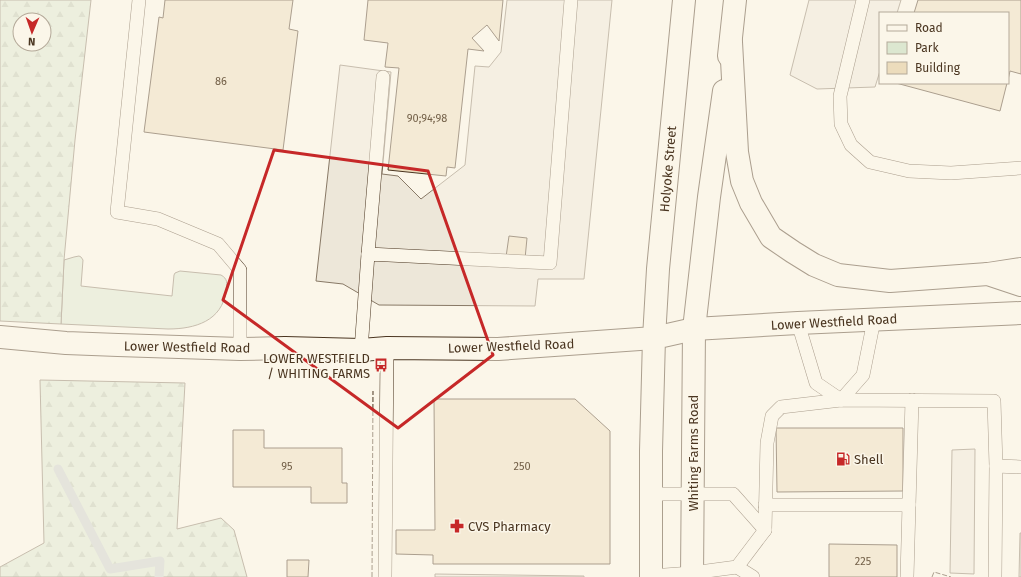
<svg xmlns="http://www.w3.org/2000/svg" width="1021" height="577" viewBox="0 0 1021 577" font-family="'Fira Sans',sans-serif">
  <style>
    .green { fill: #dce7d0; stroke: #887966 }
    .forest { fill: url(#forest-firs); stroke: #887966; fill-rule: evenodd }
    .parking { fill: #ede7d9; stroke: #887966 }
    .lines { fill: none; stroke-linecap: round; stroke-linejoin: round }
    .stream { stroke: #c9cecd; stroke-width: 9 }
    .building { fill: #ecdcbc; stroke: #4a3520 }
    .service-casing { stroke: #4a3520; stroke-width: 14 }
    .tertiary-casing { stroke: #4a3520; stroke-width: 24 }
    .secondary-casing { stroke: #4a3520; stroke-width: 24 }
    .motorway-casing { stroke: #4a3520; stroke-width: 24 }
    .service { stroke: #fbf6e9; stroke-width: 13 }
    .tertiary { stroke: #fbf6e9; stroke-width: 22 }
    .secondary { stroke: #fbf6e9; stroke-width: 22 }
    .motorway { stroke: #fbf6e9; stroke-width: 22 }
    .fence { stroke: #4a3520; stroke-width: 1; stroke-dasharray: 5 2; stroke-linecap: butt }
    .marked { fill: none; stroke: #c62828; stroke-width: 3; stroke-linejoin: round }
    .labels { text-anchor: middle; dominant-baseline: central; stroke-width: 3; stroke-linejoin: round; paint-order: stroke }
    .number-label { font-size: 11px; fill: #725f47 }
    .street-label { font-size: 13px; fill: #4a3520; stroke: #fbf6e9 }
    .poi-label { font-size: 13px; fill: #4a3520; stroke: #fbf6e9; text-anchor: start }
  </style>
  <defs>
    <pattern id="forest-firs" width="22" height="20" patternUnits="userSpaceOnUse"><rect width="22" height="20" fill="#dce7d0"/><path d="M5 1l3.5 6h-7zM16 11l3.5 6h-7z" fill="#bec7b2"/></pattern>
  </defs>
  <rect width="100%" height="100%" fill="#fbf6e9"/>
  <path class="green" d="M 79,256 L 81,257 L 83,260 L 81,286 L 172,296 L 174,275 L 175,273 L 180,271 L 221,275 C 228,279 227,283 226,291 C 222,321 195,329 168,329 L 61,324 L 64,260 L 74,257 Z"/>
  <g class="forest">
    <path d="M 0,0 L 91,0 L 75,140 L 64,260 L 61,324 L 0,321 ZM 20,20 L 44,20 L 44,44 L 20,44 Z"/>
    <path d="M 40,380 L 185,383 L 177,529 L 221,518 L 234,530 L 247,577 L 0,577 L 0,567 L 44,543 Z"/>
  </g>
  <g class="parking">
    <path d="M 507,0 L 612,0 L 584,279 L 538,279 L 535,306 L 379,305 L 343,284 L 316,281 L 340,65 L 391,72 L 382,174 L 398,176 L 421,199 L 465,165 L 475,66 L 489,67 L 501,52 Z"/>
    <path d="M 809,0 L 901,0 L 897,13 L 880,13 L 880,71 L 875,87 L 817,89 L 790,75 Z"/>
    <path d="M 975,449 L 974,574 L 950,573 L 952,450 Z"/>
    <path d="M 1020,533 L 1021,533 L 1021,577 L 1019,577 Z"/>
    <path d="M 435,574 L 584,576 L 584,577 L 435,577 Z"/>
  </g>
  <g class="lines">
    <path class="stream" d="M 58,469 L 110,569 L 160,561 L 159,577"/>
  </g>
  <g class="building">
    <path d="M 165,0 L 293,0 L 289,29 L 298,31 L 283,150 L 144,132 L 159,17 L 163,18 Z"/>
    <path d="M 368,0 L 503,0 L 499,41 L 487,25 L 472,38 L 484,51 L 468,49 L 455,168 L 447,167 L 446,176 L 388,170 L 399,68 L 385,67 L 388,43 L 364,40 Z"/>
    <path d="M 918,0 L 1021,0 L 1021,74 L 1010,71 L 1008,80 L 1008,13 L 914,13 Z"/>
    <path d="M 896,83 L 1007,83 L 1000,111 Z"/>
    <path d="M 509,236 L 527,238 L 525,259 L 506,257 Z"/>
    <path d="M 434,399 L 575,399 L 610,431 L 610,564 L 433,564 L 433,555 L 396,554 L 396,530 L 435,530 Z"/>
    <path d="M 776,428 L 903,428 L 903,491 L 777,492 Z"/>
    <path d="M 233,430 L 264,430 L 264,448 L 342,448 L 342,483 L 347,483 L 347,503 L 311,503 L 311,487 L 233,487 Z"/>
    <path d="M 829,544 L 897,545 L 897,577 L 829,577 Z"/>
    <path d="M 287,560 L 309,560 L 308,577 L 287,577 Z"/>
  </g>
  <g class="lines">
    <g class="service-casing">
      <g id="service">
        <path d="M 139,0 L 117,212 L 158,219 L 218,244 L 240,270 L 240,349"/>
        <path d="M 863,0 L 840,96 L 841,124 L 851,145 L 870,162 L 909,171 L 951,173 L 1021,168"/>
        <path d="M 368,254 L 383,77"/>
        <path d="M 798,323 L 816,383 L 841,400"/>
        <path d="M 361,350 L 368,254 L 550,263 L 571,0"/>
        <path d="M 841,400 L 863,375 L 874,320"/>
        <path d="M 651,494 L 733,494 L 765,530"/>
        <path d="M 765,505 L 909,505 L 912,400"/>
        <path d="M 737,567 L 753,577"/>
        <path d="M 651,576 L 692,573 L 737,567 L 765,530 L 767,443 L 772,416 L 781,407 L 841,400 L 994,401 L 996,466 L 1021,467"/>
        <path d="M 385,577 L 387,348"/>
        <path d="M 907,577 L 909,505"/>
        <path d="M 995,577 L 996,466"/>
      </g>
    </g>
    <g class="tertiary-casing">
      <g id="tertiary">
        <path d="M 731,42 L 737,152 L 742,181 L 751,203 L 771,237 L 793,252 L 814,265 L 838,275 L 890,281 L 988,274 L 1021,285"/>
        <path d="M 729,56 L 735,0"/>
        <path d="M 694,329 L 709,197 L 724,91"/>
        <path d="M 0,337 L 66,343 L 118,345 L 240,349 L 285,348 L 361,350 L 387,348 L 498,349 L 654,338 L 658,269 L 684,0"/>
      </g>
    </g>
    <g class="secondary-casing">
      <g id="secondary">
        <path d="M 651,577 L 651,451 L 654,338 L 694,329 L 798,323 L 1021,313"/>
        <path d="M 692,577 L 694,329"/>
      </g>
    </g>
    <g class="motorway-casing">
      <path id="motorway" d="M 988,274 L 1021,269"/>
    </g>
    <use href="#service" class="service"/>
    <use href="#tertiary" class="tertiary"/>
    <use href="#secondary" class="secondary"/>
    <use href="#motorway" class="motorway"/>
    <g class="fence">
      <path d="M 372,577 L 373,391"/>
      <path d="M 932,577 L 934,572 L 951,577"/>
    </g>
  </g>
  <path d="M0 0H1021V577H0ZM 274,150 L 428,171 L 493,355 L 398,428 L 223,300 Z" fill="#fbf6e9" fill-opacity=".55" fill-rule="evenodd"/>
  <path class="marked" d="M 274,150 L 428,171 L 493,355 L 398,428 L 223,300 Z"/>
  <defs>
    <g id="bus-bare" transform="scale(1.08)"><path d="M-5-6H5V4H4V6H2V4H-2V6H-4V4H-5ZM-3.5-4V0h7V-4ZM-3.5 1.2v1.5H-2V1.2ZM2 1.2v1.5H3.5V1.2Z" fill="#c62828" stroke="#fbf6e9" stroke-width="2.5" paint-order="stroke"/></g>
    <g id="fuel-bare" transform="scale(1.08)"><path d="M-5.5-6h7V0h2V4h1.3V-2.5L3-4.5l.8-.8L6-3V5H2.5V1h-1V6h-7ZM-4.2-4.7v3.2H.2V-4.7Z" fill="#c62828" stroke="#fbf6e9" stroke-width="2.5" paint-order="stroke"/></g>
    <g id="pharmacy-bare" transform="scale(1.08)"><path d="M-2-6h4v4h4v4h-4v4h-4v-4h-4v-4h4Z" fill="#c62828" stroke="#fbf6e9" stroke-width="2.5" paint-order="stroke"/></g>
  </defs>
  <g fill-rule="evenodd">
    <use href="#bus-bare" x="381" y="365"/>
    <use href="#fuel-bare" x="843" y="459"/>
    <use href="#pharmacy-bare" x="457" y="526"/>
  </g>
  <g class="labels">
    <g class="number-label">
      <text x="221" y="81">86</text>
      <text x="427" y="118">90;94;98</text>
      <text x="287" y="466">95</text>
      <text x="522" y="466">250</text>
      <text x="863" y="561">225</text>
    </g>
    <g class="street-label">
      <text transform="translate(668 169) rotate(-85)">Holyoke Street</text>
      <text transform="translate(834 322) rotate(-3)">Lower Westfield Road</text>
      <text transform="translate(511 346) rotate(-2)">Lower Westfield Road</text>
      <text transform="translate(187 347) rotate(1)">Lower Westfield Road</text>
      <text transform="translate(693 453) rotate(-90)">Whiting Farms Road</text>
    </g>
    <g class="poi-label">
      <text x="370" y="358" text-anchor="end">LOWER WESTFIELD<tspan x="370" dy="15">/ WHITING FARMS</tspan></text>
      <text x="854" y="459">Shell</text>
      <text x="468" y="526">CVS Pharmacy</text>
    </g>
  </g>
  <rect x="879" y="12" width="130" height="72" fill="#fbf6e9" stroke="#b4a999"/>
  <rect x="887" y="25" width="20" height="6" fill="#fbf6e9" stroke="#b4a999"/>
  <text x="915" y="32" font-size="12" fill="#4a3520">Road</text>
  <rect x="887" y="42" width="20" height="12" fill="#dce7d0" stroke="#b4a999"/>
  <text x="915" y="52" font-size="12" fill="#4a3520">Park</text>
  <rect x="887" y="62" width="20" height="12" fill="#ecdcbc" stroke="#b4a999"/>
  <text x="915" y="72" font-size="12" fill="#4a3520">Building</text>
  <g transform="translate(32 32) rotate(182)"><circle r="19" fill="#fbf6e9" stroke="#b4a999"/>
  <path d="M0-3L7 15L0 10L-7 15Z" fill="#c62828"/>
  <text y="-6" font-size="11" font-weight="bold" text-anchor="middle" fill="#4a3520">N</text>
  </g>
</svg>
